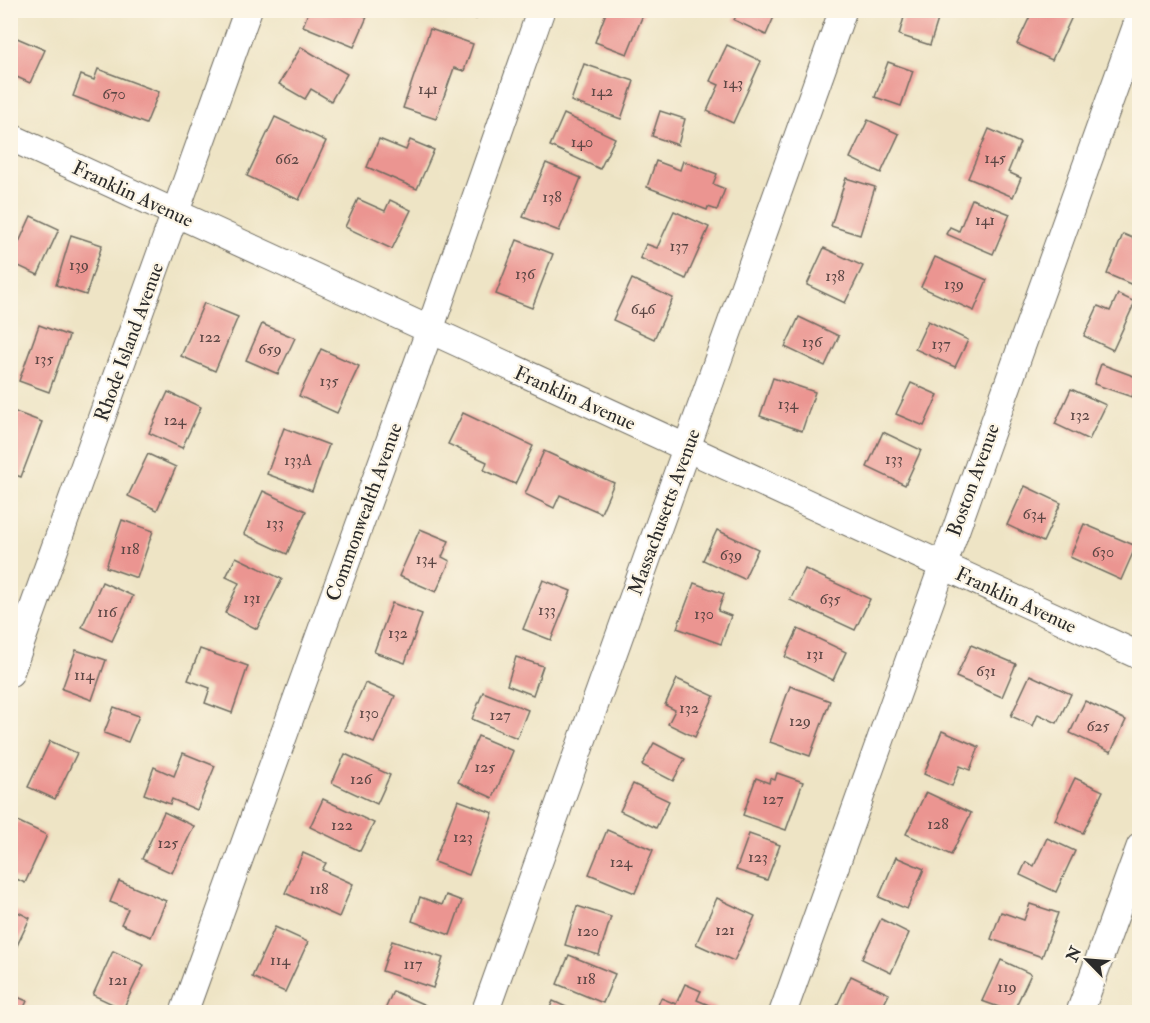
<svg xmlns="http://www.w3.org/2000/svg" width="1150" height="1023" viewBox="0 0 1150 1023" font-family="'IM FELL Double Pica',serif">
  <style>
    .building { fill: #eb9591 }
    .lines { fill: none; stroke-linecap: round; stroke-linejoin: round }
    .minor-casing { stroke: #6f6c61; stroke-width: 29 }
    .minor { stroke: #fff; stroke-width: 27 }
    .labels { text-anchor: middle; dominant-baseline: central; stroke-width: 4.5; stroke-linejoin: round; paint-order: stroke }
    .number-label { font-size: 16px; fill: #5b4644 }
    .street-label { font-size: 20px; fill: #2b2b2b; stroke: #fcf5e5 }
  </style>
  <rect width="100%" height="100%" fill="#fcf5e5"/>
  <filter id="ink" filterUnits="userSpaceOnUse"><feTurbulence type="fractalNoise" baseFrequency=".0167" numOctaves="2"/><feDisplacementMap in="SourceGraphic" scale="12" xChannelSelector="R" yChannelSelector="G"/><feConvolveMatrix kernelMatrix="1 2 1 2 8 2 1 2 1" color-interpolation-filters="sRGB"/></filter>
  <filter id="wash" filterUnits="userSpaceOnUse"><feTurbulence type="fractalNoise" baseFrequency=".008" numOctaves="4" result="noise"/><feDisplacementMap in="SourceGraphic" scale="24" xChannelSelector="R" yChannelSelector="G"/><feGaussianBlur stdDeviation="1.35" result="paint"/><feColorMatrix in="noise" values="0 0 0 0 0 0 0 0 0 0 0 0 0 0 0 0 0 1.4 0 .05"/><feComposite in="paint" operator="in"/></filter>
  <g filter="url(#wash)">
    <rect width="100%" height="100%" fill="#eee4c5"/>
    <g id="blocks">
      <g class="building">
        <path d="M 309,10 L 351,10 L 367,17 L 354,47 L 303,26 Z"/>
        <path d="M 459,10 L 480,10 L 476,19 Z"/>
        <path d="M 607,10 L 645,10 L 627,54 L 595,42 Z"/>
        <path d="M 739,10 L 777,10 L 766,35 L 734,20 Z"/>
        <path d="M 906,10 L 941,10 L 930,45 L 899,35 Z"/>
        <path d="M 1033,10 L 1075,10 L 1052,60 L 1017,44 Z"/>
        <path d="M 430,29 L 473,44 L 464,71 L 454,68 L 436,119 L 403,108 Z"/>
        <path d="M 10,35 L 45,50 L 30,83 L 10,74 Z"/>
        <path d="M 727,45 L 761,61 L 733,123 L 707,111 L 719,85 L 710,81 Z"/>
        <path d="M 301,47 L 347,74 L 331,101 L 311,89 L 305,99 L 279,84 Z"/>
        <path d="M 888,62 L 913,71 L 901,106 L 875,97 Z"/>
        <path d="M 584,64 L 634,81 L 621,119 L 571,101 Z"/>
        <path d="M 98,69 L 159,92 L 146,124 L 73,96 L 81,75 L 94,80 Z"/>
        <path d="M 660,111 L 685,119 L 678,145 L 652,136 Z"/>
        <path d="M 564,114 L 615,138 L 600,169 L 550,146 Z"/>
        <path d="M 275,117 L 326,141 L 299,200 L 247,176 Z"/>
        <path d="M 868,120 L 899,134 L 881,173 L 850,158 Z"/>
        <path d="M 989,129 L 1020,143 L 1008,172 L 1021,178 L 1013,197 L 968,178 Z"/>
        <path d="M 379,139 L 406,150 L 410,140 L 434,150 L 417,189 L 367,167 Z"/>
        <path d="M 656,161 L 680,170 L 683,161 L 717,174 L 713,184 L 725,189 L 717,210 L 708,207 L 707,210 L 647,187 Z"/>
        <path d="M 546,163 L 581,178 L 559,231 L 523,217 Z"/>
        <path d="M 846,178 L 875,187 L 860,235 L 831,226 Z"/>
        <path d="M 358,199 L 385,211 L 390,200 L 411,210 L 392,249 L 345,227 Z"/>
        <path d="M 972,199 L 1010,214 L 993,254 L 946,234 L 950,227 L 959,231 Z"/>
        <path d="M 674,211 L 709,227 L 686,279 L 640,258 L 646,244 L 657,248 Z"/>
        <path d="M 31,216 L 59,229 L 38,275 L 10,262 Z"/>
        <path d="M 1123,234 L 1140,241 L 1140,288 L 1107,274 Z"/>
        <path d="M 71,235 L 102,245 L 86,295 L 56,285 Z"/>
        <path d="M 517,240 L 553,254 L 532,308 L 496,294 Z"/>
        <path d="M 824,248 L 863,266 L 845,303 L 807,285 Z"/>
        <path d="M 935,257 L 987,280 L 974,311 L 921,287 Z"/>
        <path d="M 632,279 L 673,298 L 654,339 L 613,320 Z"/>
        <path d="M 1118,294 L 1135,302 L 1113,350 L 1084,336 L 1098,306 L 1110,311 Z"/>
        <path d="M 204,303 L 238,317 L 215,371 L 181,356 Z"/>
        <path d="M 799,317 L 839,336 L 825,366 L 785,347 Z"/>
        <path d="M 928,321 L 968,340 L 955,367 L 915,349 Z"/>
        <path d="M 262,324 L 295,338 L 278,374 L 246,360 Z"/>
        <path d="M 39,325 L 69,336 L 49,392 L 19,381 Z"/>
        <path d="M 321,349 L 359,366 L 337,413 L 299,396 Z"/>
        <path d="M 1101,364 L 1139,378 L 1132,397 L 1094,384 Z"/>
        <path d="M 773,378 L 815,392 L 802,431 L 760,416 Z"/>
        <path d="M 911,383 L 938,395 L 924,426 L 896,414 Z"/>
        <path d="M 1071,389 L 1106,405 L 1089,440 L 1055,424 Z"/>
        <path d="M 168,392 L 201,407 L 182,448 L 149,433 Z"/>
        <path d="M 10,410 L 42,422 L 21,477 L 10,473 Z"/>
        <path d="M 463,413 L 533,446 L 515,484 L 484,470 L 487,462 L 448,444 Z"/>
        <path d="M 284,428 L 329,445 L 312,491 L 267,474 Z"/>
        <path d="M 883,432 L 921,450 L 905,485 L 867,467 Z"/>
        <path d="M 544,451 L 614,483 L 601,513 L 560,495 L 554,508 L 525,494 Z"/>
        <path d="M 148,454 L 176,467 L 157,510 L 128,496 Z"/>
        <path d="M 1025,486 L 1061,503 L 1043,542 L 1007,525 Z"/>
        <path d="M 263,491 L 306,511 L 287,554 L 244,534 Z"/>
        <path d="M 122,520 L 153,531 L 137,578 L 106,567 Z"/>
        <path d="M 1084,524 L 1136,546 L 1121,580 L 1070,557 Z"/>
        <path d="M 420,529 L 449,541 L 442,557 L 450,561 L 436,592 L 399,576 Z"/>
        <path d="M 717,530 L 758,549 L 744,579 L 703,560 Z"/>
        <path d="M 236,557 L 282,579 L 257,629 L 225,613 L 239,583 L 226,577 Z"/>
        <path d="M 805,569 L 870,599 L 855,630 L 790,600 Z"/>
        <path d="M 543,580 L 571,591 L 551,640 L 523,629 Z"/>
        <path d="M 102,582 L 133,596 L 112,641 L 82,627 Z"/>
        <path d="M 694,583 L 724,594 L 718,611 L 731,616 L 721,644 L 677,628 Z"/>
        <path d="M 392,603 L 422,614 L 405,663 L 374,652 Z"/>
        <path d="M 798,629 L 846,652 L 833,680 L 785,657 Z"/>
        <path d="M 971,645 L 1016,664 L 1002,697 L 956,677 Z"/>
        <path d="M 200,649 L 248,666 L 232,713 L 205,703 L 210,688 L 188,680 Z"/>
        <path d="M 76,650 L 106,660 L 92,700 L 62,689 Z"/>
        <path d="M 516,657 L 543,666 L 533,695 L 507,685 Z"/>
        <path d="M 1030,675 L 1071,694 L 1057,723 L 1038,714 L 1033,726 L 1011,716 Z"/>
        <path d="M 677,679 L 714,696 L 695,737 L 668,724 L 675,710 L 665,705 Z"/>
        <path d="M 365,683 L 395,696 L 374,743 L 344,730 Z"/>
        <path d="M 790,686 L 830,701 L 810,756 L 770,742 Z"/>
        <path d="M 483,692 L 528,710 L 517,738 L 472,719 Z"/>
        <path d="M 1085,701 L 1126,720 L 1111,752 L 1070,733 Z"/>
        <path d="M 114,707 L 139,716 L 128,742 L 104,733 Z"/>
        <path d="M 942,731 L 979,747 L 970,770 L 960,766 L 952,786 L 924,774 Z"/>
        <path d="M 478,736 L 513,751 L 493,798 L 458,782 Z"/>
        <path d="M 50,741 L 77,753 L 55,799 L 28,787 Z"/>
        <path d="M 654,743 L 685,759 L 673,781 L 642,765 Z"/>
        <path d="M 183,753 L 215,766 L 197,810 L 172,799 L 170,804 L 144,794 L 154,767 L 174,776 Z"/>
        <path d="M 345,754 L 390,775 L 377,804 L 332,783 Z"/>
        <path d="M 777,773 L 803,782 L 786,830 L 743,815 L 756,778 L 769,783 L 770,778 L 775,780 Z"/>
        <path d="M 1075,778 L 1103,791 L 1083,833 L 1055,820 Z"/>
        <path d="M 633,784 L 669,801 L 656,828 L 620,811 Z"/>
        <path d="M 926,792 L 971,813 L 951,855 L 906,834 Z"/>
        <path d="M 323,799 L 374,823 L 360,851 L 310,827 Z"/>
        <path d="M 458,800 L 493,813 L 469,875 L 434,862 Z"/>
        <path d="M 164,812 L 194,826 L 172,873 L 142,859 Z"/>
        <path d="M 17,821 L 47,835 L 25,883 L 10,876 L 10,836 Z"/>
        <path d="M 607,830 L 653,850 L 635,893 L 589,874 Z"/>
        <path d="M 749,834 L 780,845 L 767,880 L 736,870 Z"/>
        <path d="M 1047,838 L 1075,851 L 1056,892 L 1020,875 L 1026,862 L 1034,866 Z"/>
        <path d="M 303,853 L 326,863 L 322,870 L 353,884 L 339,917 L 285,893 Z"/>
        <path d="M 896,857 L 924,869 L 907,909 L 879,897 Z"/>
        <path d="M 119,881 L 166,901 L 151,937 L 121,924 L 128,909 L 110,902 Z"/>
        <path d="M 446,895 L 462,901 L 450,935 L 412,921 L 420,897 L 442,905 Z"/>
        <path d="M 717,898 L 755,916 L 734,961 L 696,944 Z"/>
        <path d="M 1030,904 L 1058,913 L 1042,957 L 991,939 L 1001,912 L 1024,920 Z"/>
        <path d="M 577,906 L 611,917 L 599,955 L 565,945 Z"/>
        <path d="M 10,908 L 30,918 L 13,954 L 10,953 Z"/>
        <path d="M 881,919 L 909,933 L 891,973 L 862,959 Z"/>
        <path d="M 275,927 L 308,942 L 285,992 L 252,977 Z"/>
        <path d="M 392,941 L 443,958 L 433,988 L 382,971 Z"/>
        <path d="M 113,951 L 144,965 L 123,1009 L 93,995 Z"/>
        <path d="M 569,955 L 615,974 L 603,1003 L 557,984 Z"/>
        <path d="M 1001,960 L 1031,974 L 1013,1012 L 982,1001 Z"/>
        <path d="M 851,976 L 889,994 L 880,1012 L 834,1012 Z"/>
        <path d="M 685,984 L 701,991 L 697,1000 L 716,1008 L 715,1012 L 655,1012 L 661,998 L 676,1004 Z"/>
        <path d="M 393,991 L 425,1005 L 422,1012 L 384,1012 Z"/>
        <path d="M 10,994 L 27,1001 L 22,1012 L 10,1012 Z"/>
        <path d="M 553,1001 L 577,1012 L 548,1012 Z"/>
      </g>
    </g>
  </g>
  <g filter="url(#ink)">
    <use href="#blocks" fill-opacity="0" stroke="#6f6c61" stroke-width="1.5"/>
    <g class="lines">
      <g class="minor-casing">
        <g id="minor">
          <path d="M 10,137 L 1140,656"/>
          <path d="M 10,673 L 248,10"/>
          <path d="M 184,1012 L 429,332 L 541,10"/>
          <path d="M 485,1012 L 843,10"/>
          <path d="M 783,1012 L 1140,16"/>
          <path d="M 1080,1012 L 1140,847"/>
        </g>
      </g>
      <use href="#minor" class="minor"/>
    </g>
  </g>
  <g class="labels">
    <g class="number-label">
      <text x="733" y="83">143</text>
      <text x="428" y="89">141</text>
      <text x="602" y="91">142</text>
      <text x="114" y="94">670</text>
      <text x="582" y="142">140</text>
      <text x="995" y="158">145</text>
      <text x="287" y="159">662</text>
      <text x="552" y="197">138</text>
      <text x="985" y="220">141</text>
      <text x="679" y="246">137</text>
      <text x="79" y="265">139</text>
      <text x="525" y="274">136</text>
      <text x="835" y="276">138</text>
      <text x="954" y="284">139</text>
      <text x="643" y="309">646</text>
      <text x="210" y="337">122</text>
      <text x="812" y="342">136</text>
      <text x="941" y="344">137</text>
      <text x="270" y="349">659</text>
      <text x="44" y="359">135</text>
      <text x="329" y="381">135</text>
      <text x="788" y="404">134</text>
      <text x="1080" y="415">132</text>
      <text x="175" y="420">124</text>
      <text x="894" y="459">133</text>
      <text x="298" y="460">133A</text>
      <text x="1034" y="514">634</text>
      <text x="275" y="523">133</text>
      <text x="130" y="549">118</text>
      <text x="1103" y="552">630</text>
      <text x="731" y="555">639</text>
      <text x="426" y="559">134</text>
      <text x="252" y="598">131</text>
      <text x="830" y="599">635</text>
      <text x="547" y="610">133</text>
      <text x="107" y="612">116</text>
      <text x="704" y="614">130</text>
      <text x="398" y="633">132</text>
      <text x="815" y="654">131</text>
      <text x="986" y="671">631</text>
      <text x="84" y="675">114</text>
      <text x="689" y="708">132</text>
      <text x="369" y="713">130</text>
      <text x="500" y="715">127</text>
      <text x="800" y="721">129</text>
      <text x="1098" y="726">625</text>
      <text x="485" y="767">125</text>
      <text x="361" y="779">126</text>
      <text x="773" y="799">127</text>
      <text x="938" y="824">128</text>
      <text x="342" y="825">122</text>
      <text x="463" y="837">123</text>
      <text x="168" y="843">125</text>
      <text x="758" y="857">123</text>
      <text x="621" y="862">124</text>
      <text x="319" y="889">118</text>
      <text x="725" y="930">121</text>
      <text x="588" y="931">120</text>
      <text x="280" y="960">114</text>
      <text x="413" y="964">117</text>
      <text x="586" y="979">118</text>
      <text x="118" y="980">121</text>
      <text x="1007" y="987">119</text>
    </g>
    <g class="street-label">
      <text transform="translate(133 194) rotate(25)">Franklin Avenue</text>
      <text transform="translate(129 342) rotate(-70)">Rhode Island Avenue</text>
      <text transform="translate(575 398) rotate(24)">Franklin Avenue</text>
      <text transform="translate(973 480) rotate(-70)">Boston Avenue</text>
      <text transform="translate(364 512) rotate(-70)">Commonwealth Avenue</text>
      <text transform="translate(664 512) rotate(-70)">Massachusetts Avenue</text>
      <text transform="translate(1016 600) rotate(25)">Franklin Avenue</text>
    </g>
  </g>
  <rect width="1150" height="1023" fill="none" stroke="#fcf5e5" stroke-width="36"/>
  <g transform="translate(1087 960) rotate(295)" stroke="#fcf5e5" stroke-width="4.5" paint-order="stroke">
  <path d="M0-4.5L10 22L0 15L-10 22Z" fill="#2b2b2b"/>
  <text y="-9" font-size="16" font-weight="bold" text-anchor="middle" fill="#2b2b2b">N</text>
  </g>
</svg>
